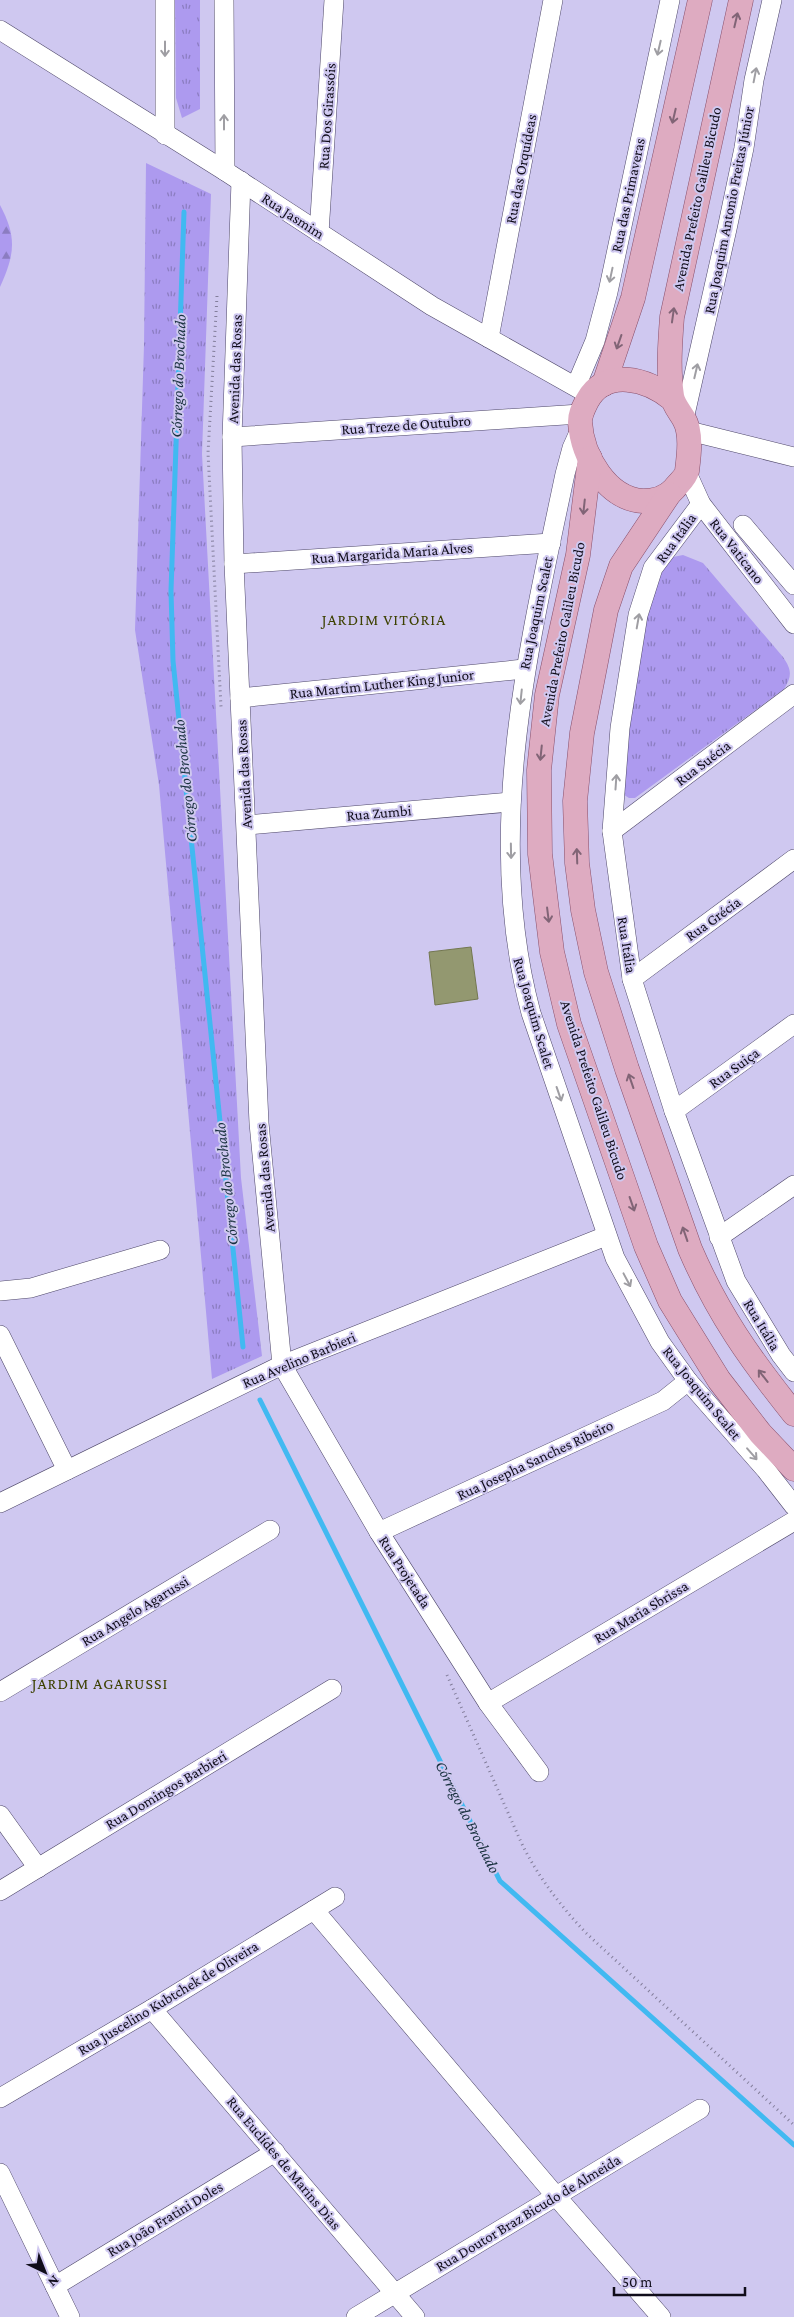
<svg xmlns="http://www.w3.org/2000/svg" width="794" height="2317" viewBox="0 0 794 2317" font-family="'Crimson Pro',serif">
  <style>
    .grass { fill: url(#grass-tufts) }
    .forest { fill: url(#forest-firs) }
    .lines { fill: none; stroke-linecap: round; stroke-linejoin: round }
    .stream { stroke: #41b9f1; stroke-width: 5 }
    .building { fill: #939870; stroke: #737750 }
    .minor-casing { stroke: #4e4769; stroke-width: 20 }
    .major-casing { stroke: #884f6b; stroke-width: 25 }
    .path { stroke: #837e9b; stroke-width: 3; stroke-dasharray: 1 4; stroke-linecap: butt }
    .minor { stroke: #fff; stroke-width: 19 }
    .major { stroke: #deabc1; stroke-width: 24 }
    .oneway { stroke: #816476 }
    .oneway2 { stroke: #9f9ea3 }
    .labels { text-anchor: middle; dominant-baseline: central; stroke-width: 4; stroke-linejoin: round; paint-order: stroke }
    .street-label { font-size: 15px; fill: #100d1a; stroke: #cfc8f0 }
    .water-label { font-size: 16px; font-style: italic; fill: #19313f; stroke: #cfc8f0 }
    .neighbourhood-label { font-size: 16px; letter-spacing: 1px; fill: #3d4101; stroke: #cfc8f0 }
  </style>
  <defs>
    <pattern id="grass-tufts" width="24" height="20" patternUnits="userSpaceOnUse" patternTransform="scale(1.25)"><rect width="24" height="20" fill="#ad9aef"/><path d="M3 7l-1-3M5 7V3M7 7l1-3M15 17l-1-3M17 17v-4M19 17l1-3" fill="none" stroke="#8b7cc1"/></pattern>
    <pattern id="forest-firs" width="22" height="20" patternUnits="userSpaceOnUse" patternTransform="scale(1.25)"><rect width="22" height="20" fill="#ad9aef"/><path d="M5 1l3.5 6h-7zM16 11l3.5 6h-7z" fill="#8b7cc1"/></pattern>
  </defs>
  <rect width="100%" height="100%" fill="#cfc8f0"/>
  <g class="grass">
    <path d="M 175,0 L 200,0 L 200,109 L 182,118 L 176,98 Z"/>
    <path d="M 146,163 L 211,194 L 202,454 L 241,1178 L 262,1356 L 212,1379 L 159,785 L 135,630 L 144,345 Z"/>
    <path d="M 683,555 L 703,563 L 783,657 C 792,670 792,676 784,689 L 635,798 L 629,798 L 621,793 L 621,781 C 626,748 631,715 635,682 C 641,641 645,594 668,558 Z"/>
  </g>
  <path class="forest" d="M 0,205 C 17,237 15,254 0,287 Z"/>
  <g class="lines">
    <g class="stream">
      <path d="M 184,212 L 171,591 L 173,661 L 243,1347"/>
      <path d="M 260,1400 L 500,1881 L 794,2145"/>
    </g>
  </g>
  <path class="building" d="M 471,947 L 478,999 L 435,1005 L 429,952 Z"/>
  <g class="lines">
    <g class="minor-casing">
      <g id="minor">
        <path d="M 165,0 L 165,135"/>
        <path d="M 224,0 L 225,171"/>
        <path d="M 0,30 L 225,171 L 432,306 L 590,395"/>
        <path d="M 241,181 L 232,437 L 234,564 L 259,1123 L 282,1365 L 379,1532 L 488,1703 L 539,1772"/>
        <path d="M 319,233 L 334,0"/>
        <path d="M 489,338 L 553,0"/>
        <path d="M 576,386 L 595,341 L 608,292 L 670,0"/>
        <path d="M 684,419 L 727,229 L 744,148 L 754,80 L 772,0"/>
        <path d="M 581,428 L 572,448 L 565,474 C 528,650 483,835 531,1013 L 615,1258 L 660,1342 L 688,1381 L 766,1470 L 794,1506"/>
        <path d="M 689,431 L 794,457"/>
        <path d="M 232,437 L 580,414"/>
        <path d="M 687,473 L 701,504 L 794,624"/>
        <path d="M 701,504 L 653,568 L 638,615 L 620,728 L 612,831 L 632,979 L 674,1111 L 736,1281 L 781,1355 L 794,1372"/>
        <path d="M 743,525 L 794,585"/>
        <path d="M 234,564 L 551,543"/>
        <path d="M 240,698 L 524,669"/>
        <path d="M 247,825 L 511,802"/>
        <path d="M 612,831 L 794,694"/>
        <path d="M 632,979 L 794,859"/>
        <path d="M 674,1111 L 794,1024"/>
        <path d="M 719,1237 L 794,1185"/>
        <path d="M 0,1291 L 31,1288 L 160,1250"/>
        <path d="M 0,1335 L 67,1470"/>
        <path d="M 0,1503 L 282,1365 L 606,1236"/>
        <path d="M 379,1532 L 663,1401 L 688,1381"/>
        <path d="M 0,1692 L 270,1530"/>
        <path d="M 488,1703 L 794,1521"/>
        <path d="M 0,1815 L 38,1868"/>
        <path d="M 0,1891 L 332,1689"/>
        <path d="M 314,1910 L 555,2195 L 661,2317"/>
        <path d="M 152,2009 L 415,2317"/>
        <path d="M 0,2098 L 152,2009 L 335,1897"/>
        <path d="M 0,2173 L 70,2317"/>
        <path d="M 55,2286 L 275,2152"/>
        <path d="M 356,2317 L 700,2109"/>
      </g>
    </g>
    <g class="major-casing">
      <g id="major">
        <path d="M 604,384 L 633,298 L 700,0"/>
        <path d="M 672,399 C 648,379 605,367 587,401 C 583,409 580,414 580,422 C 582,456 607,499 643,501 C 655,501 666,498 674,489 C 678,484 686,477 687,471 C 689,455 692,433 684,419 C 680,412 673,404 672,396 C 668,370 670,343 672,317 L 741,0"/>
        <path d="M 590,458 L 578,555 L 547,695 L 539,770 L 540,854 L 552,952 L 569,1024 L 646,1246 L 670,1301 L 719,1380 L 760,1433 L 794,1469"/>
        <path d="M 669,494 L 621,566 L 606,610 L 582,733 L 575,801 L 577,863 L 583,910 L 596,972 L 627,1069 L 690,1249 C 718,1314 750,1359 794,1414"/>
      </g>
    </g>
    <g class="path">
      <path d="M 217,296 L 208,453 L 221,707"/>
      <path d="M 447,1675 L 521,1842 C 538,1877 560,1905 586,1933 L 794,2125"/>
    </g>
    <use href="#minor" class="minor"/>
    <use href="#major" class="major"/>
  </g>
  <defs><path id="oneway-shaft" d="M-6 0H5M1.5-3L5.5 0L1.5 3" fill="none" stroke-width="1.6" stroke-linecap="round" stroke-linejoin="round" transform="scale(1.25)"/></defs>
  <g class="oneway">
    <use href="#oneway-shaft" transform="translate(736 20) rotate(-77)"/>
    <use href="#oneway-shaft" transform="translate(674 116) rotate(103)"/>
    <use href="#oneway-shaft" transform="translate(673 315) rotate(-82)"/>
    <use href="#oneway-shaft" transform="translate(619 342) rotate(109)"/>
    <use href="#oneway-shaft" transform="translate(584 507) rotate(96)"/>
    <use href="#oneway-shaft" transform="translate(541 753) rotate(96)"/>
    <use href="#oneway-shaft" transform="translate(577 856) rotate(-92)"/>
    <use href="#oneway-shaft" transform="translate(548 915) rotate(83)"/>
    <use href="#oneway-shaft" transform="translate(631 1081) rotate(-109)"/>
    <use href="#oneway-shaft" transform="translate(632 1204) rotate(71)"/>
    <use href="#oneway-shaft" transform="translate(685 1234) rotate(-109)"/>
    <use href="#oneway-shaft" transform="translate(763 1376) rotate(-128)"/>
  </g>
  <g class="oneway2">
    <use href="#oneway-shaft" transform="translate(659 48) rotate(103)"/>
    <use href="#oneway-shaft" transform="translate(165 49) rotate(90)"/>
    <use href="#oneway-shaft" transform="translate(755 75) rotate(-79)"/>
    <use href="#oneway-shaft" transform="translate(224 122) rotate(-90)"/>
    <use href="#oneway-shaft" transform="translate(611 275) rotate(102)"/>
    <use href="#oneway-shaft" transform="translate(696 371) rotate(-77)"/>
    <use href="#oneway-shaft" transform="translate(638 621) rotate(-80)"/>
    <use href="#oneway-shaft" transform="translate(521 697) rotate(96)"/>
    <use href="#oneway-shaft" transform="translate(616 782) rotate(-86)"/>
    <use href="#oneway-shaft" transform="translate(511 851) rotate(89)"/>
    <use href="#oneway-shaft" transform="translate(559 1094) rotate(71)"/>
    <use href="#oneway-shaft" transform="translate(627 1280) rotate(62)"/>
    <use href="#oneway-shaft" transform="translate(752 1454) rotate(49)"/>
  </g>
  <g class="labels">
    <g class="street-label">
      <text transform="translate(327 116) rotate(-86)">Rua Dos Girassóis</text>
      <text transform="translate(521 169) rotate(-79)">Rua das Orquídeas</text>
      <text transform="translate(628 195) rotate(-78)">Rua das Primaveras</text>
      <text transform="translate(697 199) rotate(-78)">Avenida Prefeito Galileu Bicudo</text>
      <text transform="translate(729 210) rotate(-79)">Rua Joaquim Antonio Freitas Júnior</text>
      <text transform="translate(293 216) rotate(33)">Rua Jasmim</text>
      <text transform="translate(235 369) rotate(-88)">Avenida das Rosas</text>
      <text transform="translate(406 425) rotate(-4)">Rua Treze de Outubro</text>
      <text transform="translate(676 538) rotate(-54)">Rua Itália</text>
      <text transform="translate(737 551) rotate(52)">Rua Vaticano</text>
      <text transform="translate(392 553) rotate(-4)">Rua Margarida Maria Alves</text>
      <text transform="translate(536 613) rotate(-78)">Rua Joaquim Scalet</text>
      <text transform="translate(562 634) rotate(-79)">Avenida Prefeito Galileu Bicudo</text>
      <text transform="translate(382 684) rotate(-6)">Rua Martim Luther King Junior</text>
      <text transform="translate(703 763) rotate(-37)">Rua Suécia</text>
      <text transform="translate(244 774) rotate(-93)">Avenida das Rosas</text>
      <text transform="translate(379 813) rotate(-5)">Rua Zumbi</text>
      <text transform="translate(713 919) rotate(-36)">Rua Grécia</text>
      <text transform="translate(627 945) rotate(81)">Rua Itália</text>
      <text transform="translate(534 1013) rotate(74)">Rua Joaquim Scalet</text>
      <text transform="translate(734 1068) rotate(-36)">Rua Suiça</text>
      <text transform="translate(594 1090) rotate(72)">Avenida Prefeito Galileu Bicudo</text>
      <text transform="translate(265 1178) rotate(-95)">Avenida das Rosas</text>
      <text transform="translate(762 1325) rotate(59)">Rua Itália</text>
      <text transform="translate(299 1360) rotate(-23)">Rua Avelino Barbieri</text>
      <text transform="translate(702 1393) rotate(51)">Rua Joaquim Scalet</text>
      <text transform="translate(535 1460) rotate(-25)">Rua Josepha Sanches Ribeiro</text>
      <text transform="translate(405 1572) rotate(57)">Rua Projetada</text>
      <text transform="translate(135 1611) rotate(-31)">Rua Angelo Agarussi</text>
      <text transform="translate(641 1612) rotate(-31)">Rua Maria Sbrissa</text>
      <text transform="translate(166 1790) rotate(-31)">Rua Domingos Barbieri</text>
      <text transform="translate(168 1998) rotate(-31)">Rua Juscelino Kubtchek de Oliveira</text>
      <text transform="translate(284 2163) rotate(50)">Rua Euclídes de Marins Dias</text>
      <text transform="translate(528 2213) rotate(-31)">Rua Doutor Braz Bicudo de Almeida</text>
      <text transform="translate(165 2219) rotate(-31)">Rua João Fratini Doles</text>
    </g>
    <g class="water-label">
      <text transform="translate(178 376) rotate(-88)">Córrego do Brochado</text>
      <text transform="translate(185 781) rotate(-96)">Córrego do Brochado</text>
      <text transform="translate(226 1184) rotate(-96)">Córrego do Brochado</text>
      <text transform="translate(468 1817) rotate(63)">Córrego do Brochado</text>
    </g>
    <g class="neighbourhood-label">
      <text x="384" y="619">JARDIM VITÓRIA</text>
      <text x="100" y="1683">JARDIM AGARUSSI</text>
    </g>
  </g>
  <g transform="translate(45 2272) rotate(137)" stroke="#cfc8f0" stroke-width="4" paint-order="stroke">
  <path d="M0-4L9 19L0 12L-9 19Z" fill="#100d1a"/>
  <text y="-8" font-size="14" font-weight="bold" text-anchor="middle" fill="#100d1a">N</text>
  </g>
  <path d="M614 2287v8h131v-8" fill="none" stroke="#100d1a" stroke-width="2.5"/>
  <text x="622" y="2287" font-size="15" fill="#100d1a" stroke="#cfc8f0" stroke-width="4" paint-order="stroke">50 m</text>
</svg>
